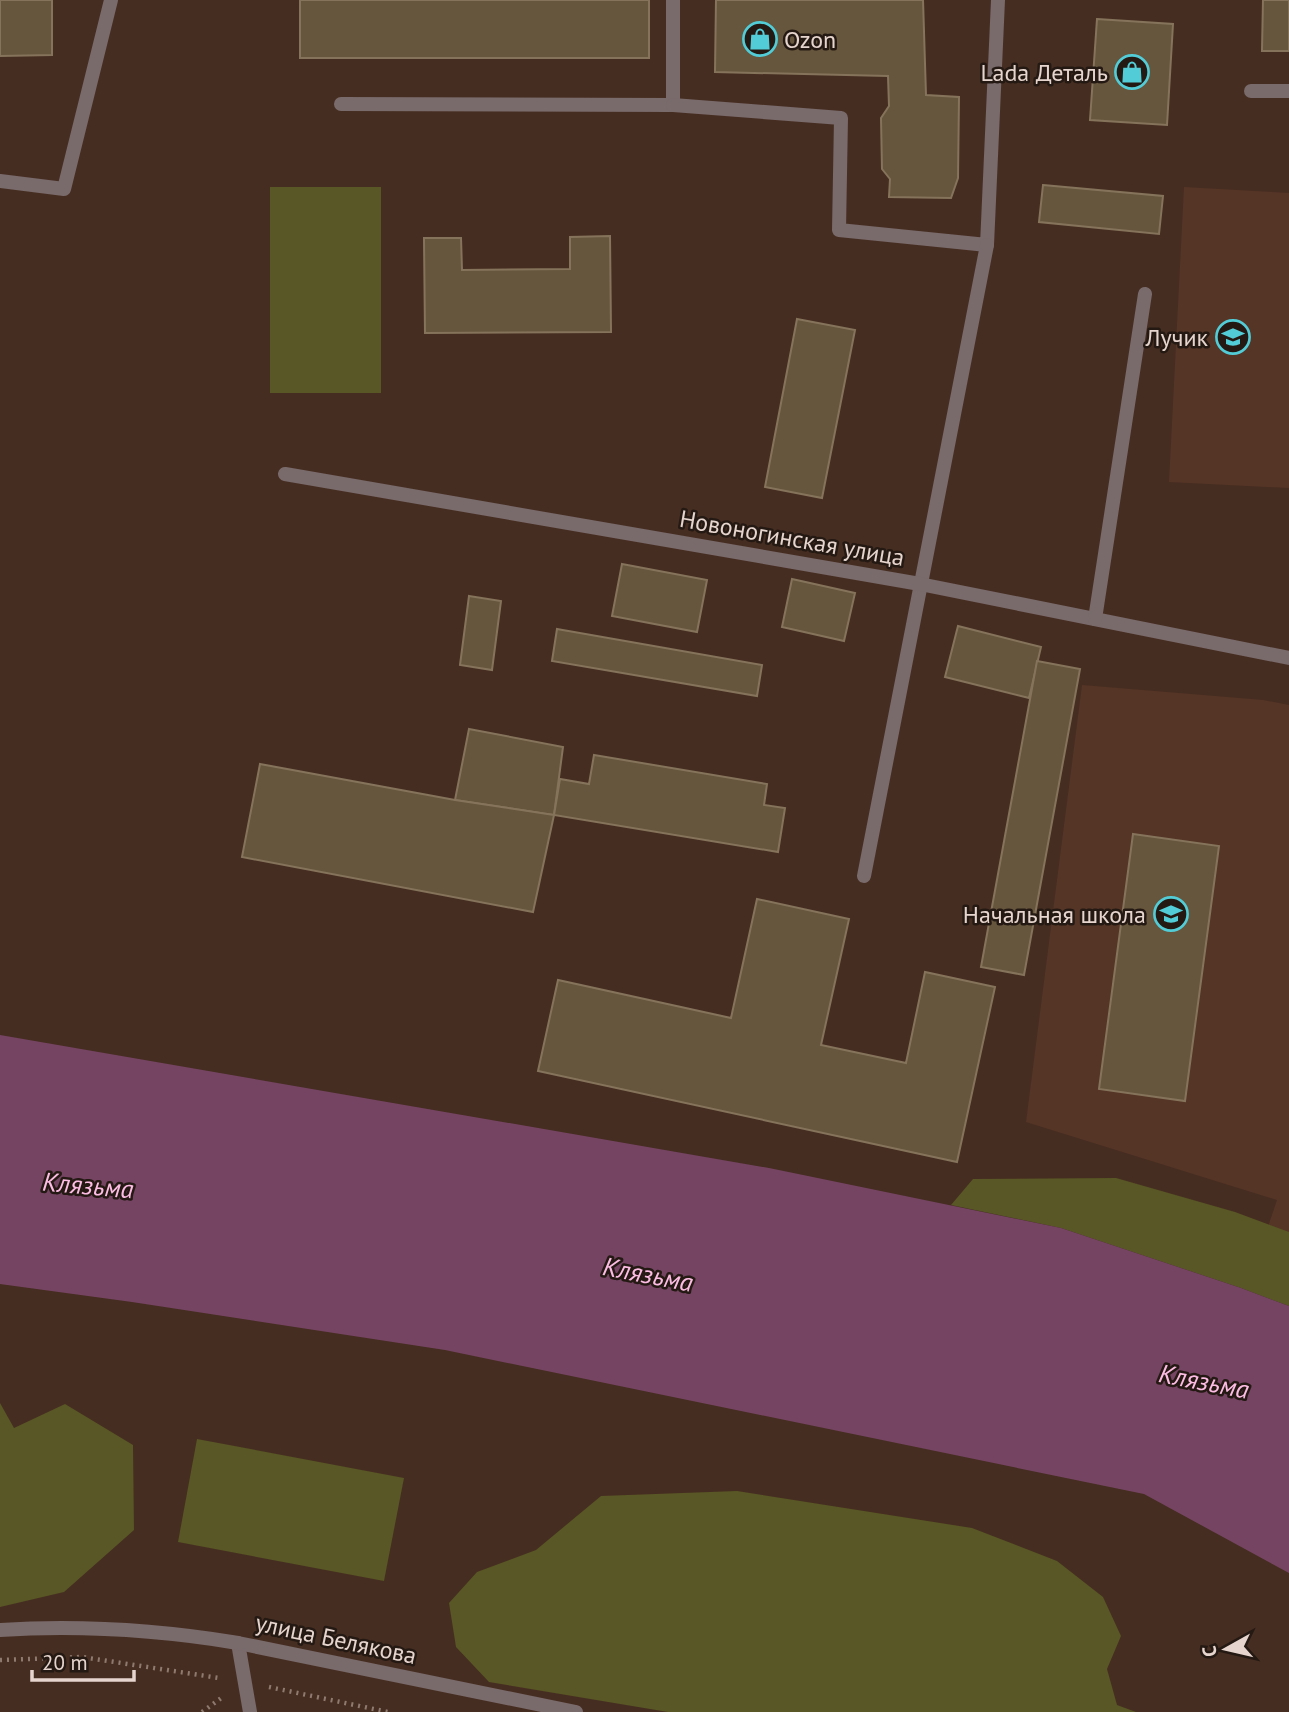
<svg xmlns="http://www.w3.org/2000/svg" width="1289" height="1712" viewBox="0 0 1289 1712" font-family="'PT Sans',sans-serif">
  <style>
    .built { fill: #553526 }
    .green { fill: #585725 }
    .water { fill: #754463 }
    .building { fill: #66563d; stroke: #85745b; stroke-width: 2 }
    .lines { fill: none; stroke-linecap: round; stroke-linejoin: round }
    .path { stroke: #8f7a70; stroke-width: 4.5; stroke-dasharray: 2 5; stroke-linecap: butt }
    .lane { stroke: #796a6b; stroke-width: 14 }
    .street { stroke: #796a6b; stroke-width: 14 }
    .labels { text-anchor: middle; dominant-baseline: central; stroke-width: 5; stroke-linejoin: round; paint-order: stroke }
    .poi-label { font-size: 24px; fill: #e6d5ce; stroke: #241913; text-anchor: end }
    .street-label { font-size: 24px; fill: #e6d5ce; stroke: #241913 }
    .water-label { font-size: 26px; font-style: italic; fill: #fdbce3; stroke: #241913 }
  </style>
  <rect width="100%" height="100%" fill="#462d21"/>
  <g class="built">
    <path d="M 1184,187 L 1289,193 L 1289,488 L 1169,482 Z"/>
    <path d="M 1082,685 L 1263,700 L 1289,705 L 1289,1286 L 1253,1271 L 1277,1200 L 1026,1122 Z"/>
  </g>
  <g class="green">
    <rect x="270" y="187" width="111" height="206"/>
    <path d="M 1116,1178 L 1235,1212 L 1289,1232 L 1289,1306 L 1241,1288 L 1061,1228 L 951,1205 L 973,1179 Z"/>
    <path d="M 0,1403 L 14,1428 L 65,1404 L 133,1445 L 134,1530 L 64,1592 L 0,1607 Z"/>
    <path d="M 197,1439 L 404,1478 L 384,1581 L 178,1542 Z"/>
    <path d="M 737,1491 L 972,1528 L 1057,1561 L 1103,1597 L 1121,1636 L 1107,1669 L 1117,1705 L 1136,1712 L 668,1712 L 489,1682 L 456,1647 L 449,1603 L 477,1572 L 536,1550 L 601,1496 Z"/>
  </g>
  <path class="water" d="M 0,1035 L 769,1168 L 1061,1228 L 1241,1288 L 1289,1306 L 1289,1573 L 1144,1494 L 445,1350 L 132,1302 L 0,1284 Z"/>
  <g class="building">
    <path d="M 0,0 L 52,0 L 52,55 L 0,56 Z"/>
    <rect x="300" y="0" width="349" height="58"/>
    <path d="M 716,0 L 923,0 L 926,95 L 959,97 L 958,178 L 951,198 L 889,197 L 890,179 L 882,169 L 881,118 L 889,106 L 888,76 L 715,72 Z"/>
    <path d="M 1263,0 L 1289,0 L 1289,51 L 1262,51 Z"/>
    <path d="M 1097,19 L 1173,24 L 1167,125 L 1090,120 Z"/>
    <path d="M 1043,185 L 1163,196 L 1159,234 L 1039,222 Z"/>
    <path d="M 610,236 L 611,332 L 425,333 L 424,238 L 461,238 L 462,270 L 570,269 L 570,237 Z"/>
    <path d="M 797,319 L 855,330 L 822,498 L 765,487 Z"/>
    <path d="M 622,564 L 707,580 L 697,632 L 612,616 Z"/>
    <path d="M 792,579 L 855,593 L 844,641 L 782,627 Z"/>
    <path d="M 469,596 L 501,601 L 492,670 L 460,665 Z"/>
    <path d="M 958,626 L 1041,647 L 1029,698 L 945,677 Z"/>
    <path d="M 557,629 L 762,665 L 757,696 L 552,661 Z"/>
    <path d="M 1037,661 L 1080,669 L 1024,975 L 981,967 Z"/>
    <path d="M 469,729 L 563,747 L 554,815 L 455,800 Z"/>
    <path d="M 594,755 L 767,784 L 764,805 L 785,808 L 778,852 L 554,815 L 560,779 L 589,784 Z"/>
    <path d="M 260,764 L 455,800 L 554,815 L 533,912 L 242,857 Z"/>
    <path d="M 1133,834 L 1219,846 L 1185,1101 L 1099,1089 Z"/>
    <path d="M 757,899 L 849,919 L 821,1045 L 906,1063 L 925,972 L 995,987 L 957,1162 L 538,1071 L 558,980 L 731,1018 Z"/>
  </g>
  <g class="lines">
    <g class="path">
      <path d="M 0,1660 L 82,1657 L 219,1678"/>
      <path d="M 269,1687 L 388,1712"/>
      <path d="M 202,1712 L 224,1696"/>
    </g>
    <g class="lane">
      <path d="M 1251,91 L 1289,91"/>
      <path d="M 341,104 L 673,105 L 673,0"/>
      <path d="M 673,105 L 841,118 L 839,230 L 987,245 L 998,0"/>
      <path d="M 0,181 L 64,189 L 111,0"/>
      <path d="M 864,876 L 987,245"/>
      <path d="M 238,1643 L 250,1712"/>
    </g>
    <g class="street">
      <path d="M 285,474 L 920,584 L 1289,658"/>
      <path d="M 1095,619 L 1145,294"/>
      <path d="M 0,1630 C 80,1625 159,1630 238,1643 L 576,1712"/>
    </g>
  </g>
  <defs>
    <g id="shop-ring" transform="scale(1.75)"><circle r="9.5" fill="#241913" stroke="#52ccd6" stroke-width="1.5"/><path d="M-5-2.5h2.3a2.7 3.5 0 0 1 5.4 0H5L5.5 6h-11ZM-1.5-2.5h3a1.5 2.3 0 0 0-3 0Z" fill="#52ccd6"/></g>
    <g id="school-ring" transform="scale(1.75)"><circle r="9.5" fill="#241913" stroke="#52ccd6" stroke-width="1.5"/><path d="M0-5L7-2L0 1L-7-2ZM-4 1L0 2.5L4 1V4Q0 6-4 4Z" fill="#52ccd6"/></g>
  </defs>
  <g fill-rule="evenodd">
    <use href="#shop-ring" x="760" y="39"/>
    <use href="#shop-ring" x="1132" y="72"/>
    <use href="#school-ring" x="1233" y="337"/>
    <use href="#school-ring" x="1171" y="914"/>
  </g>
  <g class="labels">
    <g class="poi-label">
      <text x="784" y="39" text-anchor="start">Ozon</text>
      <text x="1108" y="72">Lada Деталь</text>
      <text x="1208" y="337">Лучик</text>
      <text x="1146" y="914">Начальная школа</text>
    </g>
    <g class="street-label">
      <text transform="translate(792 538) rotate(10)">Новоногинская улица</text>
      <text transform="translate(336 1639) rotate(12)">улица Белякова</text>
    </g>
    <g class="water-label">
      <text transform="translate(88 1185) rotate(5)">Клязьма</text>
      <text transform="translate(648 1274) rotate(11)">Клязьма</text>
      <text transform="translate(1204 1381) rotate(11)">Клязьма</text>
    </g>
  </g>
  <g transform="translate(1226 1649) rotate(262)" stroke="#241913" stroke-width="5" paint-order="stroke">
  <path d="M0-5L12 26L0 18L-12 26Z" fill="#e6d5ce"/>
  <text y="-10" font-size="19" font-weight="bold" text-anchor="middle" fill="#e6d5ce">С</text>
  </g>
  <path d="M32 1670v10h102v-10" fill="none" stroke="#e6d5ce" stroke-width="3.5"/>
  <text x="42" y="1670" font-size="21" fill="#e6d5ce" stroke="#241913" stroke-width="5" paint-order="stroke">20 m</text>
</svg>
